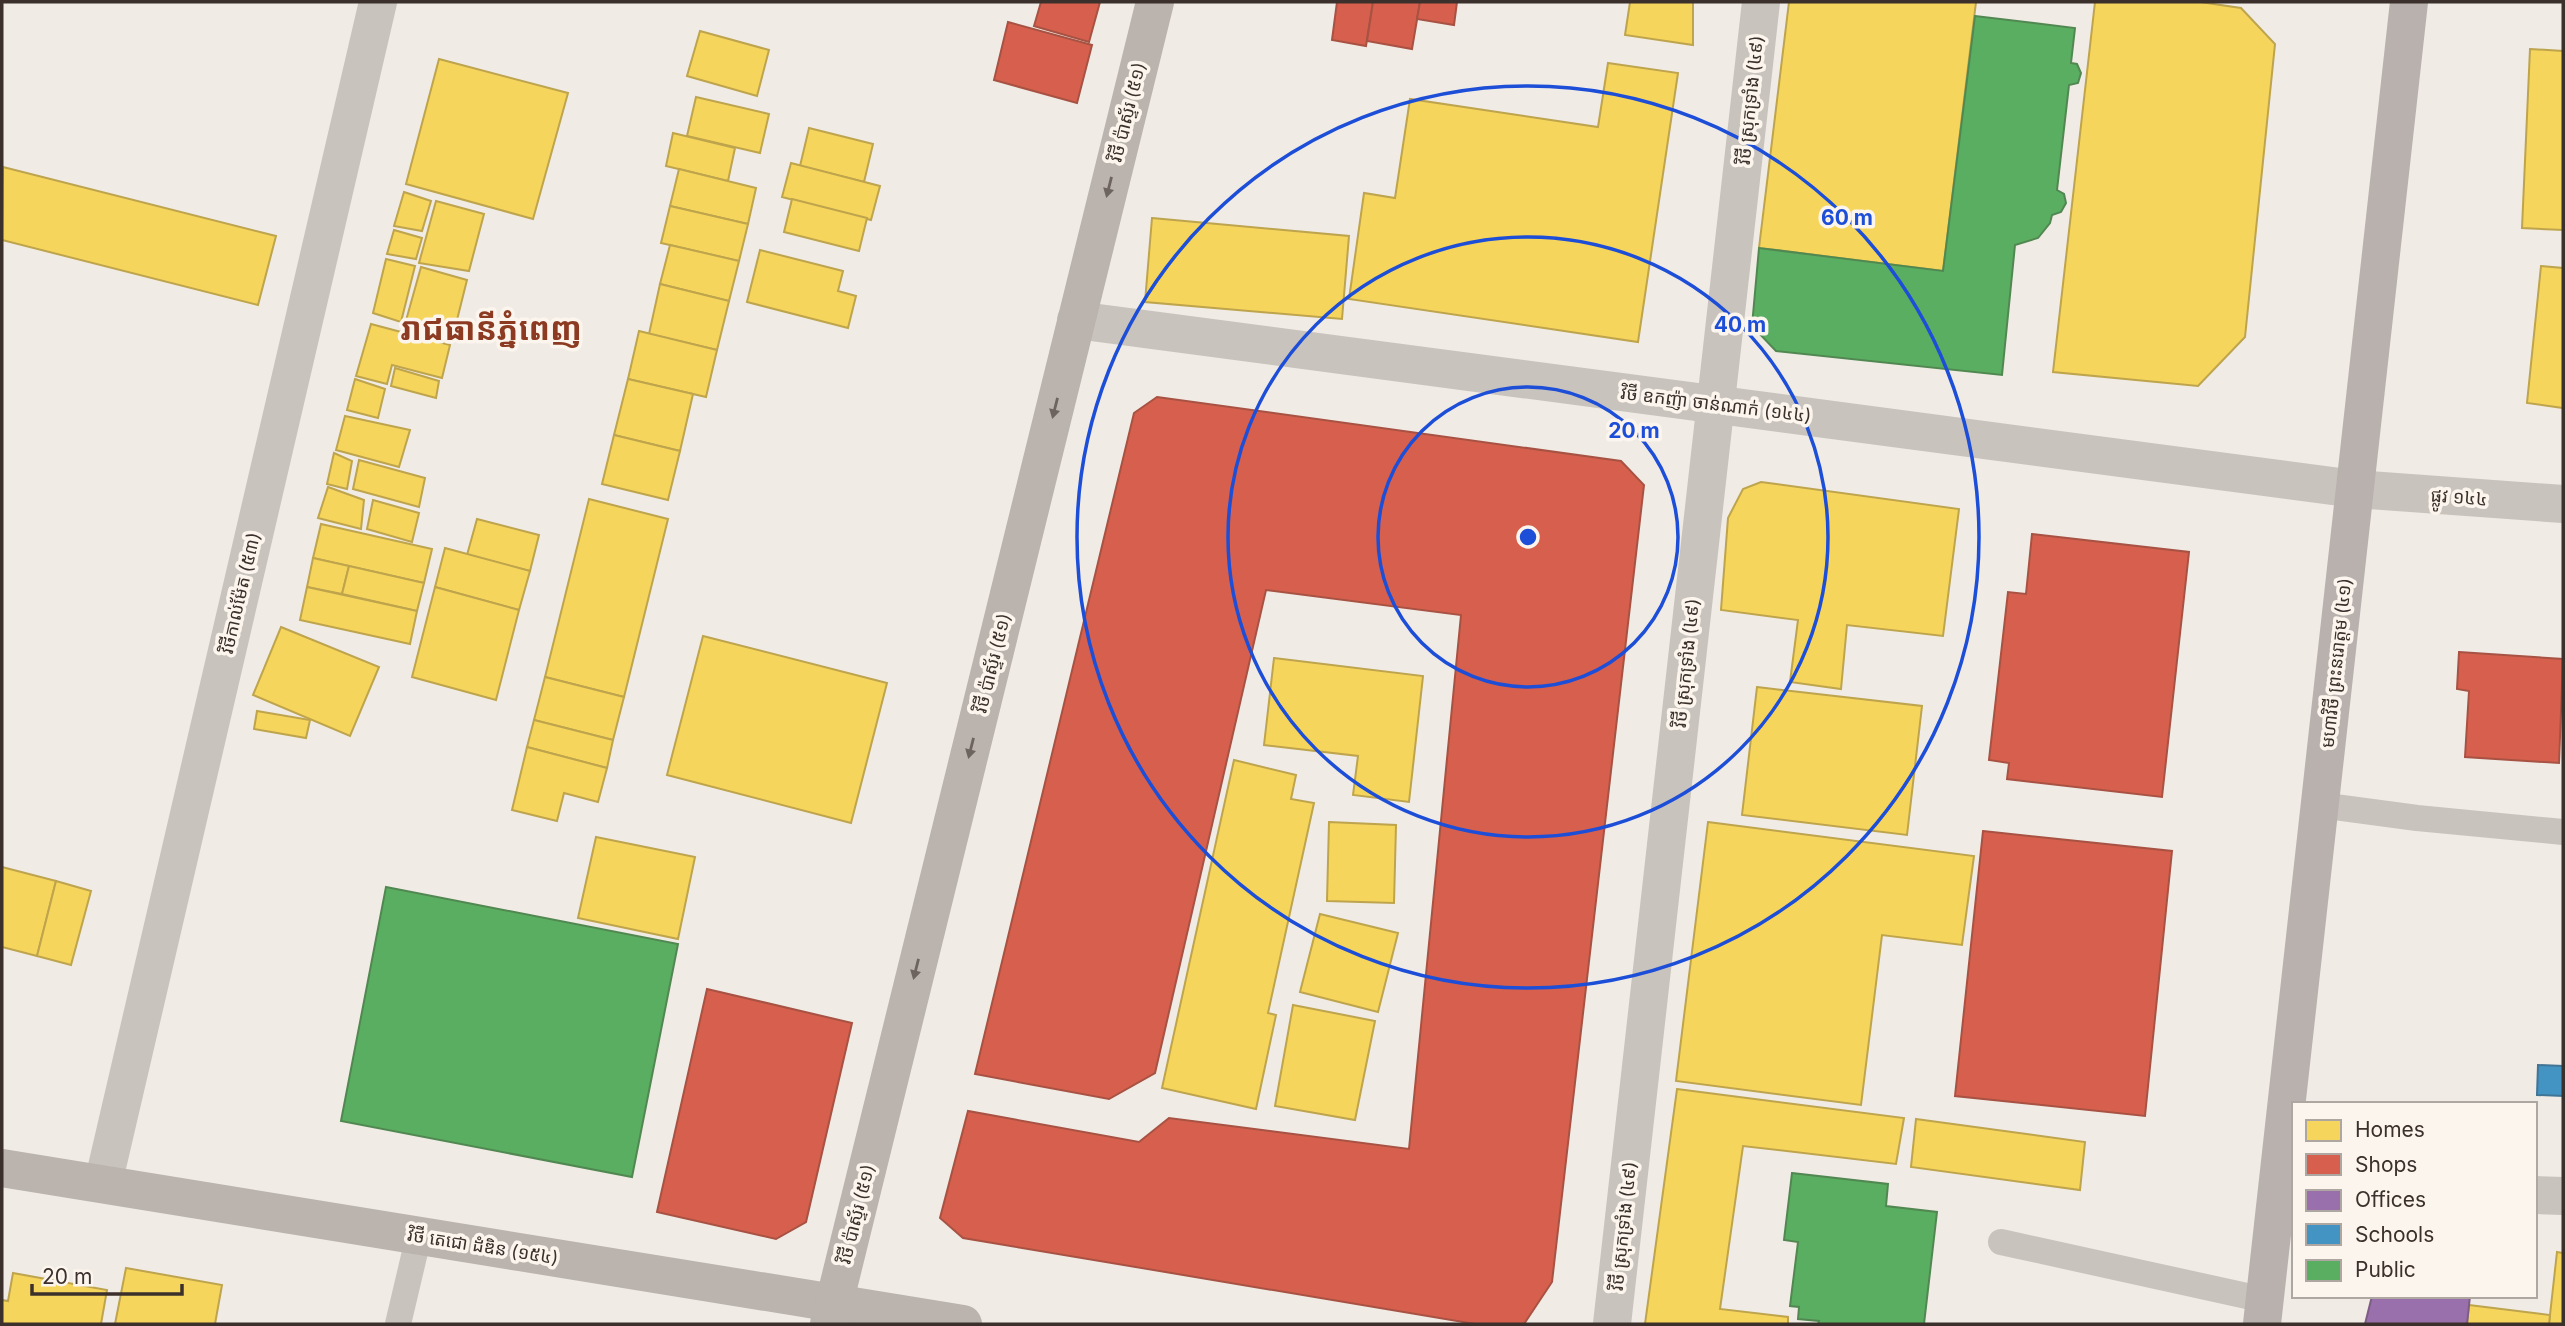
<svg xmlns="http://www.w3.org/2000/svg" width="2565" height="1326" viewBox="0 0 2565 1326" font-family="Inter,'Noto Sans Khmer',sans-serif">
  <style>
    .homes { fill: #f6d55c; stroke: #bea44d; stroke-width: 2 }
    .shops { fill: #d6604d; stroke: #a85243; stroke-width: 2 }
    .offices { fill: #9970ab; stroke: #7d5d85; stroke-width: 2 }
    .schools { fill: #4393c3; stroke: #417595; stroke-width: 2 }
    .public { fill: #5aae61; stroke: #518851; stroke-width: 2 }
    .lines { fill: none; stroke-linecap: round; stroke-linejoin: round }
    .lane { stroke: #c9c3be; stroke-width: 26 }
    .street { stroke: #c9c3be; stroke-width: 38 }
    .secondary { stroke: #bab3ae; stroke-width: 38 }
    .primary { stroke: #b8b1ad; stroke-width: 38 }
    .oneway { fill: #6e645f }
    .ring { fill: none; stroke: #1d4ed8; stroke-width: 3.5 }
    .labels { text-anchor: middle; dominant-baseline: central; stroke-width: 7; stroke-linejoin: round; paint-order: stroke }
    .street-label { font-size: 18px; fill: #3b302b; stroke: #fbf5ee }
    .town-label { font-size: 32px; font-weight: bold; fill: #8c3b22; stroke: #fbf5ee }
    .centre { fill: #1d4ed8; stroke: #fbf5ee; stroke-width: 3.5 }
    .ring-label { font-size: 21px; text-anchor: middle; font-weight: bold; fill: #1d4ed8; stroke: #fbf5ee; stroke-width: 7; stroke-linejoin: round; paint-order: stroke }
  </style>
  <rect width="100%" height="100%" fill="#f0ebe5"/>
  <g class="homes">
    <path d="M 1630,2 L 1693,2 L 1693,45 L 1625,35 Z"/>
    <path d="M 1789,2 L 1976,2 L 1943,271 L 1759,248 Z"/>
    <path d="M 2095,2 L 2200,2 L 2241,8 L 2275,44 L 2245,337 L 2198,386 L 2053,372 Z"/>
    <path d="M 700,31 L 769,50 L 757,96 L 687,76 Z"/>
    <path d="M 2530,49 L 2563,51 L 2563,230 L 2522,228 Z"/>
    <path d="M 439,59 L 568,93 L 533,219 L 406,184 Z"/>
    <path d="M 1608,63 L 1678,73 L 1638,342 L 1349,299 L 1364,193 L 1395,198 L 1410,99 L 1598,127 Z"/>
    <path d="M 696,97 L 769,114 L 760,153 L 687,136 Z"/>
    <path d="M 809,128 L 873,144 L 864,182 L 800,166 Z"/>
    <path d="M 673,133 L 735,148 L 728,181 L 666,166 Z"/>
    <path d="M 791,163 L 880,186 L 871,220 L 782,197 Z"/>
    <path d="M 3,167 L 276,236 L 258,305 L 2,240 Z"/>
    <path d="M 679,169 L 756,188 L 748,224 L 670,206 Z"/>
    <path d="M 404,192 L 431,201 L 422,231 L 394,226 Z"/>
    <path d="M 792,199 L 867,218 L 859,251 L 784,232 Z"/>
    <path d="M 436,201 L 484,214 L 469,271 L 419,263 Z"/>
    <path d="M 670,206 L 748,224 L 739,261 L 661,243 Z"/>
    <path d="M 1152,218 L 1349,236 L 1342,319 L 1145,302 Z"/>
    <path d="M 394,230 L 422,238 L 416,259 L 387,254 Z"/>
    <path d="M 670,245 L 739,261 L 729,301 L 660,284 Z"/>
    <path d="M 760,250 L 843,271 L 838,291 L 856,296 L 848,328 L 747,302 Z"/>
    <path d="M 386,259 L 415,266 L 401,322 L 373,313 Z"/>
    <path d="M 2541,266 L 2563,268 L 2563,408 L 2527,403 Z"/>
    <path d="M 421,267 L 467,280 L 452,340 L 405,324 Z"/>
    <path d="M 660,284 L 729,301 L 717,350 L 649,334 Z"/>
    <path d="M 371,324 L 450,345 L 442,378 L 392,365 L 387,384 L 356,376 Z"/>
    <path d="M 639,331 L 717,350 L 706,397 L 628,379 Z"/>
    <path d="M 395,368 L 439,381 L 436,398 L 391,386 Z"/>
    <path d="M 355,379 L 385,389 L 378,418 L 347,410 Z"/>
    <path d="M 628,379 L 693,394 L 680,451 L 614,435 Z"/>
    <path d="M 345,416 L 410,430 L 399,467 L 336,450 Z"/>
    <path d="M 614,435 L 680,451 L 668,500 L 602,484 Z"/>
    <path d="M 334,453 L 352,461 L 347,489 L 327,484 Z"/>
    <path d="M 359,460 L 425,478 L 419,507 L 353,489 Z"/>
    <path d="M 1761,482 L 1959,509 L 1943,636 L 1847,625 L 1841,689 L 1790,682 L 1798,620 L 1721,610 L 1728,518 L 1743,489 Z"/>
    <path d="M 328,487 L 364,500 L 361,529 L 318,518 Z"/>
    <path d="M 589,499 L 668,519 L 624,697 L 545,677 Z"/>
    <path d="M 373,500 L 419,513 L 412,542 L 367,529 Z"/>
    <path d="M 477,519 L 539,535 L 530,571 L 467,555 Z"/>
    <path d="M 321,524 L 432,549 L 424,583 L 313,558 Z"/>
    <path d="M 445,548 L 530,571 L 519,610 L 435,587 Z"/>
    <path d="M 313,558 L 349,566 L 342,594 L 307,587 Z"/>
    <path d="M 349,566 L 424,583 L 417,611 L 342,594 Z"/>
    <path d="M 307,587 L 417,611 L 410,644 L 300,620 Z"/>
    <path d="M 435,587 L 519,610 L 496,700 L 412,677 Z"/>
    <path d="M 281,627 L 379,667 L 350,736 L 253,695 Z"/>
    <path d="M 703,636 L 887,683 L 851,823 L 667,775 Z"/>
    <path d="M 1274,658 L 1423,676 L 1409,802 L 1353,795 L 1358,756 L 1264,745 Z"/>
    <path d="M 545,677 L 624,697 L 613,740 L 534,720 Z"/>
    <path d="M 1757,687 L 1922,706 L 1907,835 L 1742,815 Z"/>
    <path d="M 257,711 L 310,720 L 306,738 L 254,729 Z"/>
    <path d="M 534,720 L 613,740 L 607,768 L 527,747 Z"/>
    <path d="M 527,747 L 607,768 L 598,802 L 564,793 L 557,821 L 512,810 Z"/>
    <path d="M 1234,760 L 1296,775 L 1291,799 L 1314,803 L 1268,1013 L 1276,1015 L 1256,1109 L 1162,1088 Z"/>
    <path d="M 1329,822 L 1396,825 L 1394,903 L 1327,901 Z"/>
    <path d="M 1708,822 L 1974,856 L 1962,945 L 1882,935 L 1861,1105 L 1676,1081 Z"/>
    <path d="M 596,837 L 695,857 L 678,939 L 578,918 Z"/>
    <path d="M 2,867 L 56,881 L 37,956 L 2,947 Z"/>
    <path d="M 56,881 L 91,891 L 71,965 L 37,956 Z"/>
    <path d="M 1320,914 L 1398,933 L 1378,1012 L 1300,992 Z"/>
    <path d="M 1293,1005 L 1375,1021 L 1355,1120 L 1275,1106 Z"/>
    <path d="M 1677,1089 L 1904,1118 L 1896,1164 L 1743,1146 L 1720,1309 L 1788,1317 L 1788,1324 L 1645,1324 Z"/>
    <path d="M 1916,1119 L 2085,1142 L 2080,1190 L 1911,1167 Z"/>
    <path d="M 2557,1252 L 2563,1253 L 2563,1324 L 2549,1324 Z"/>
    <path d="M 126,1268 L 222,1285 L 215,1324 L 115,1324 Z"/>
    <path d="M 13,1273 L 107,1290 L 101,1324 L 2,1324 L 2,1300 L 8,1301 Z"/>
    <path d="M 2469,1305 L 2550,1315 L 2549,1324 L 2467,1324 Z"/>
  </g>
  <g class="shops">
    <path d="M 1041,2 L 1100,2 L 1089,42 L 1034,26 Z"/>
    <path d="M 1337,2 L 1373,2 L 1366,46 L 1332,40 Z"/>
    <path d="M 1373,2 L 1420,2 L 1412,49 L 1367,41 Z"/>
    <path d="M 1420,2 L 1457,2 L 1454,25 L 1417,19 Z"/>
    <path d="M 1008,22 L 1092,45 L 1077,103 L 994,80 Z"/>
    <path d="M 1157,397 L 1621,461 L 1644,485 L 1552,1282 L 1524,1324 L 1475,1324 L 963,1238 L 940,1218 L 968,1111 L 1139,1142 L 1169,1118 L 1409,1149 L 1461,615 L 1266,590 L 1155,1073 L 1109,1099 L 975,1074 L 1134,413 Z"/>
    <path d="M 2032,534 L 2189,552 L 2162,797 L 2007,779 L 2009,763 L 1989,760 L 2008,592 L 2026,594 Z"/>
    <path d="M 2459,652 L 2563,659 L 2559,763 L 2465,757 L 2469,691 L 2457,689 Z"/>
    <path d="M 1983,831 L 2172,851 L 2145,1116 L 1955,1096 Z"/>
    <path d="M 707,989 L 852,1023 L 806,1222 L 776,1239 L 657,1212 Z"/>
  </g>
  <path class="offices" d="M 2372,1296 L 2470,1296 L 2467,1324 L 2365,1324 Z"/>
  <path class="schools" d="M 2538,1065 L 2563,1066 L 2563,1096 L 2537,1095 Z"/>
  <g class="public">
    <path d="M 1975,16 L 2075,28 L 2071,63 L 2077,64 L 2081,73 L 2078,83 L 2069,85 L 2057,190 L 2064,194 L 2066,203 L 2061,212 L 2052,215 L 2050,223 L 2038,238 L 2015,245 L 2002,375 L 1776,351 L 1752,326 L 1759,248 L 1943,271 Z"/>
    <path d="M 386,887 L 678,944 L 632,1177 L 341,1121 Z"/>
    <path d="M 1792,1173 L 1888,1184 L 1886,1206 L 1937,1212 L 1924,1324 L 1818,1324 L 1819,1321 L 1798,1319 L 1799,1307 L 1790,1306 L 1798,1242 L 1784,1240 Z"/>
  </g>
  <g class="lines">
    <g class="lane">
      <path d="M 2320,805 L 2417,818 L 2563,832"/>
      <path d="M 2001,1242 L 2265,1300"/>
      <path d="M 398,1324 L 419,1235"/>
    </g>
    <g class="street">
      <path d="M 1076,320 L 2355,489 L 2563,504"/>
      <path d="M 103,1184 L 378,2"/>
      <path d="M 2535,1195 L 2563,1196"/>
      <path d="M 1612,1324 L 1761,2"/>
    </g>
    <g class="secondary">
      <path d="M 2,1168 L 963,1324"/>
      <path d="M 829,1324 L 1155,2"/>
    </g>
    <path class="primary" d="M 2262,1324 L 2409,2"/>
  </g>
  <defs><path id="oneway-solid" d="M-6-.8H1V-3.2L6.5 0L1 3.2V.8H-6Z" transform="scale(1.75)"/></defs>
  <g class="oneway">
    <use href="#oneway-solid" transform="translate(1109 187) rotate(104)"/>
    <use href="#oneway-solid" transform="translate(1055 408) rotate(104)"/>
    <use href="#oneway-solid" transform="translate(971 748) rotate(104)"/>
    <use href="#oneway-solid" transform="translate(916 969) rotate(104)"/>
  </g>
  <g class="ring">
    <circle cx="1528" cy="537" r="150"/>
    <circle cx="1528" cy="537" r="300"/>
    <circle cx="1528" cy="537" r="451"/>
  </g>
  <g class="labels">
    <g class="street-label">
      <text transform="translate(1750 100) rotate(-84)">វិថី ស្រុកទ្រាំង (៤៩)</text>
      <text transform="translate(1127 112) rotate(-76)">វិថី ប៉ាស្ទ័រ (៥១)</text>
      <text transform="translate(1716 404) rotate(7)">វិថី ឧកញ៉ា ចាន់ណាក់ (១៤៤)</text>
      <text transform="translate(2459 497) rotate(4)">ផ្លូវ ១៤៤</text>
      <text transform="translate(240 593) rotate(-77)">វិថីកាល់ម៉ែត (៥៣)</text>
      <text transform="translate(992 663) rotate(-76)">វិថី ប៉ាស្ទ័រ (៥១)</text>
      <text transform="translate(1686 663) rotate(-84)">វិថី ស្រុកទ្រាំង (៤៩)</text>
      <text transform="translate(2336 663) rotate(-84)">មហាវិថី ព្រះនរោត្តម (៤១)</text>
      <text transform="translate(856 1214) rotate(-76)">វិថី ប៉ាស្ទ័រ (៥១)</text>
      <text transform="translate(1623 1226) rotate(-84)">វិថី ស្រុកទ្រាំង (៤៩)</text>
      <text transform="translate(483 1246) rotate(9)">វិថី តេជោ ដំឌិន (១៥៤)</text>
    </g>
    <g class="town-label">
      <text x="491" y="328">រាជធានីភ្នំពេញ</text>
    </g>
  </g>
  <circle cx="1528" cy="537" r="10" class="centre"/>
  <g class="ring-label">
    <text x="1847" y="225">60 m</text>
    <text x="1740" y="332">40 m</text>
    <text x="1634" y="438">20 m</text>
  </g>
  <rect width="2565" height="1326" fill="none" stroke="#3b302b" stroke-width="7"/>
  <rect x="2292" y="1102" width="245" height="196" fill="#fbf5ee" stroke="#aea6a0" stroke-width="2"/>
  <rect x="2306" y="1120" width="35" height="21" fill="#f6d55c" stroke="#aea6a0" stroke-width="2"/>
  <text x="2355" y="1137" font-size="21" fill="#3b302b">Homes</text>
  <rect x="2306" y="1154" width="35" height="21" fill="#d6604d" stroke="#aea6a0" stroke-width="2"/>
  <text x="2355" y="1172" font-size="21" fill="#3b302b">Shops</text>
  <rect x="2306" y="1190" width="35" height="21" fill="#9970ab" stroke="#aea6a0" stroke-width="2"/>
  <text x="2355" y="1207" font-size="21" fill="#3b302b">Offices</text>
  <rect x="2306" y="1224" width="35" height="21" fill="#4393c3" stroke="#aea6a0" stroke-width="2"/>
  <text x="2355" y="1242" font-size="21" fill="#3b302b">Schools</text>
  <rect x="2306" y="1260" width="35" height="21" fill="#5aae61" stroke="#aea6a0" stroke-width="2"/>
  <text x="2355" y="1277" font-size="21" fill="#3b302b">Public</text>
  <path d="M32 1284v10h150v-10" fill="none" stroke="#3b302b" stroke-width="3.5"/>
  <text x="42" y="1284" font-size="21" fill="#3b302b" stroke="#fbf5ee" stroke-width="5" paint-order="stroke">20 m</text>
</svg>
